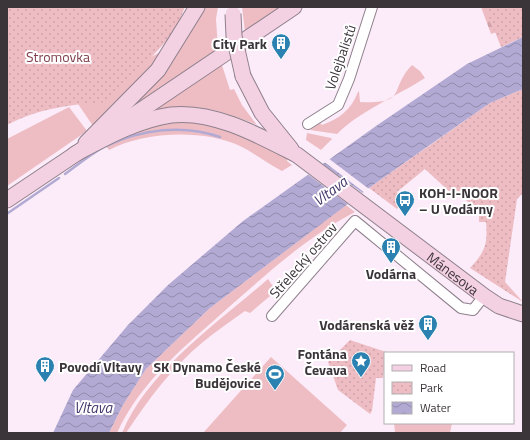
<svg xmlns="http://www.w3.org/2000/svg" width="530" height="440" viewBox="0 0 530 440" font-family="'Titillium Web',sans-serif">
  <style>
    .grass { fill: #eebdc4 }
    .forest { fill: url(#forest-firs) }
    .park { fill: url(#park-dots) }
    .water { fill: url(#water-waves) }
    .pier { fill: #fcecf9 }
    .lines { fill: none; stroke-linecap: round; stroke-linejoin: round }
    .stream { stroke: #b2aad3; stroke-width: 2.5 }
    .street-casing { stroke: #8e808c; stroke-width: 12 }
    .secondary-casing { stroke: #8e808c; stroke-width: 17 }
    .street { stroke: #fff; stroke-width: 10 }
    .secondary { stroke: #f4d0e3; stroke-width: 15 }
    .secondary-bridge-casing { stroke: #8e808c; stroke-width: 17; stroke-linecap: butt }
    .secondary-bridge { stroke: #f4d0e3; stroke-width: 15 }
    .labels { text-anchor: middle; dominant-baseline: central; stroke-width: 4; stroke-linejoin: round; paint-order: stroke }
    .poi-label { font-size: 14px; font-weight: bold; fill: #3b353a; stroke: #fff; text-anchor: end }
    .park-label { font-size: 14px; fill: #80404c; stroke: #fff }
    .street-label { font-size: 14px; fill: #3b353a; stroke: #fff }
    .water-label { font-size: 15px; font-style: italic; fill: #45376c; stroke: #fff }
  </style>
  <defs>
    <pattern id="forest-firs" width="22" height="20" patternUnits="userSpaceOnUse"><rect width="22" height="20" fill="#eebdc4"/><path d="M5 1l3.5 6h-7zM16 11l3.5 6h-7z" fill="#cda3a9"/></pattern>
    <pattern id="park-dots" width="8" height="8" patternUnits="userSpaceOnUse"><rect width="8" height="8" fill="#eebdc4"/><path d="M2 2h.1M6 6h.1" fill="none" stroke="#cda3a9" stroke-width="1.8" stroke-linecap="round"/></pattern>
    <pattern id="water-waves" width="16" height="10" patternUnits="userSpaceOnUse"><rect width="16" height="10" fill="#b2aad3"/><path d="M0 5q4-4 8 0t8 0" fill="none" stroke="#928bac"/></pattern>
  </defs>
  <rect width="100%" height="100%" fill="#fcecf9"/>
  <g class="grass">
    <path d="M 202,7 L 218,7 L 216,19 L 218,49 L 125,112 Z"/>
    <path d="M 242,7 L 283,7 L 245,32 Z"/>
    <path d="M 168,48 L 150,72 L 93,126 L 74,98 Z"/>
    <path d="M 221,62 L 230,90 L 234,89 L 242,105 L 257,125 C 218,109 190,101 148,112 Z"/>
    <path d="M 412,65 L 420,71 L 425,78 C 397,96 360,111 337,134 L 310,130 L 320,123 L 322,125 C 339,119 351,110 358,92 L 359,91 L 360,102 C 409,104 388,90 412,65 Z"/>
    <path d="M 69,107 L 87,131 L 7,186 L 7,139 Z"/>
    <path d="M 171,119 L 225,126 L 288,158 L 287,161 L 292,165 L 282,171 C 267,163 254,153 240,146 C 204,129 144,131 109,150 L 105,145 L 121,137 Z"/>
    <path d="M 307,133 L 331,138 L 332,139 L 321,150 L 306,140 Z"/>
    <path d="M 346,205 L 355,212 C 308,236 268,273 229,307 C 187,345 141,380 117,433 L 109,433 L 123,405 L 146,369 L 210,308 Z"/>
    <path d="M 268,279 L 276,291 L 250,313 L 245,311 C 231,321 216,331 203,342 C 172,367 148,400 126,433 L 122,433 C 148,370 218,323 268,279 Z"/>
    <path d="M 271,357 L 347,425 L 340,433 L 203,433 Z"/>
    <path d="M 394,423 L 452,423 L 450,433 L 400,433 L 395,432 Z"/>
  </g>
  <path class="forest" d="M 481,7 L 523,7 L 497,32 L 491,34 Z"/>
  <g class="park">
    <path d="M 7,7 L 185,7 L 174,33 L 109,102 C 73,104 39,108 7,125 Z"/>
    <path d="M 485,7 L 523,7 L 523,37 L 501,47 Z"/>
    <path d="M 523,89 L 523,193 L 517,199 L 505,282 L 523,302 L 470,268 C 485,252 488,244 486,222 L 479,222 L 479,212 L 454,189 L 451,193 L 425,169 L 397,192 L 399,207 L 397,209 L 369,188 L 490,103 Z"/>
    <path d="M 350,340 L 386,352 L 383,378 L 376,378 L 372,411 L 370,414 L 338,390 L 328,362 Z"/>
  </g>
  <path class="water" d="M 523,37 L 523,89 L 490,103 L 424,149 L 369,188 L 210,308 L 146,369 L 123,405 L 109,433 L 53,433 L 73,390 L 128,325 L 168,285 L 243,221 L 376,126 L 467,64 Z"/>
  <g class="pier">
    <path d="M 328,158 L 369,189 L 370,190 L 365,193 L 323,161 Z"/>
    <path d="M 321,163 L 364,194 L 349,205 L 306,173 Z"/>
  </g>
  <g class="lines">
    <g class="stream">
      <path d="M 65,174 C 79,164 92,153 106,146 C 142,129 183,124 220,137"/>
      <path d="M 8,213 L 59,178"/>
    </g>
    <g class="street-casing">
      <g id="street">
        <path d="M 308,124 L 338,105 L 349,79 L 372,7"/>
        <path d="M 272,316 L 355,221 L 461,308 L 473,310 L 484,296"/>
      </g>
    </g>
    <g class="secondary-casing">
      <g id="secondary">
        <path d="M 243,76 L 262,113 L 291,149"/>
        <path d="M 116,127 L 294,7"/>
        <path d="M 86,143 L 158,70 L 197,7"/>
        <path id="s1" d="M 75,154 C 105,138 137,120 171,115 C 214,110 260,136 297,155 L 484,296 L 499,306 L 523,314"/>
        <path d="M 7,200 L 83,149"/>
      </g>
    </g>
    <use href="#street" class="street"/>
    <use href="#secondary" class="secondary"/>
    <g class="secondary-bridge-casing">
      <path id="secondary-bridge" d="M 233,14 L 234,36 L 243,76"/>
    </g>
    <use href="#secondary-bridge" class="secondary-bridge"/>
  </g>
  <defs>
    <g id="building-pin" transform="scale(1)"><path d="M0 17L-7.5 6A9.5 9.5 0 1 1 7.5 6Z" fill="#2b82b1" stroke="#fff"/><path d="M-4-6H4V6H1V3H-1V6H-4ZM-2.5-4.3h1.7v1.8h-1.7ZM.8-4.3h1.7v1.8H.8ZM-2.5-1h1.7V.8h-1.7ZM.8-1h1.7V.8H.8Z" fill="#fff"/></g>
    <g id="bus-pin" transform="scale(1)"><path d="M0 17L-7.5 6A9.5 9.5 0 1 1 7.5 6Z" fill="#2b82b1" stroke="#fff"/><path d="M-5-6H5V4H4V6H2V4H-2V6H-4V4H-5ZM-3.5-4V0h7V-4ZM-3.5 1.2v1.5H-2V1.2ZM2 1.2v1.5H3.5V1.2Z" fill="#fff"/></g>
    <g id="sight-pin" transform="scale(1)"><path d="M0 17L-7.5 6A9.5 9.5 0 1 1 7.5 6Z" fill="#2b82b1" stroke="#fff"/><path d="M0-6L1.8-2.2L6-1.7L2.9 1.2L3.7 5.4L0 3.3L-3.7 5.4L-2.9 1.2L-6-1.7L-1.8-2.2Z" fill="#fff"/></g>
    <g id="stadium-pin" transform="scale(1)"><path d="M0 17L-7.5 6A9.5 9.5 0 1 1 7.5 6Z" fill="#2b82b1" stroke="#fff"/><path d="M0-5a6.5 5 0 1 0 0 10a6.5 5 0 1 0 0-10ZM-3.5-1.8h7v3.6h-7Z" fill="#fff"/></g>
  </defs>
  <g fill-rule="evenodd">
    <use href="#building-pin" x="281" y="43"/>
    <use href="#bus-pin" x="405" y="200"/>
    <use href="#building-pin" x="391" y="247"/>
    <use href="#building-pin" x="428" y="324"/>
    <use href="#sight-pin" x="361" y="361"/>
    <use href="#building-pin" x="45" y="366"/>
    <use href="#stadium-pin" x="275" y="374"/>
  </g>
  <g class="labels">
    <g class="poi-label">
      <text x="267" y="43">City Park</text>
      <text x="419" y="192" text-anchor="start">KOH-I-NOOR<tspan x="419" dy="16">– U Vodárny</tspan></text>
      <text x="391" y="273" text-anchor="middle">Vodárna</text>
      <text x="414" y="324">Vodárenská věž</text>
      <text x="347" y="353">Fontána<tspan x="347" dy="16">Čevava</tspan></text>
      <text x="59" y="366" text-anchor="start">Povodí Vltavy</text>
      <text x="261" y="366">SK Dynamo České<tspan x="261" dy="16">Budějovice</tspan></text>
    </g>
    <g class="park-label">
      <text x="58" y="56">Stromovka</text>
    </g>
    <g class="street-label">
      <text transform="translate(340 57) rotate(-71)">Volejbalistů</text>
      <text transform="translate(303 260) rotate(-49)">Střelecký ostrov</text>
      <text stroke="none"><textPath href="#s1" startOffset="434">Mánesova</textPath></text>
    </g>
    <g class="water-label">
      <text transform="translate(330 191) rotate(-37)">Vltava</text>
      <text x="93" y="407">Vltava</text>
    </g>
  </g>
  <rect width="530" height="440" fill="none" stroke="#3b353a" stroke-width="16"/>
  <rect x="384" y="352" width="130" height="72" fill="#ffffff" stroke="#b1aeb0"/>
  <rect x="392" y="365" width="20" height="6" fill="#f4d0e3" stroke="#b1aeb0"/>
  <text x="420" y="372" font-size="12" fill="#3b353a">Road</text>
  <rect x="392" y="382" width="20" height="12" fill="url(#park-dots)" stroke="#b1aeb0"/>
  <text x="420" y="392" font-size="12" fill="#3b353a">Park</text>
  <rect x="392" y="402" width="20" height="12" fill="url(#water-waves)" stroke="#b1aeb0"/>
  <text x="420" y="412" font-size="12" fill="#3b353a">Water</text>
</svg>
